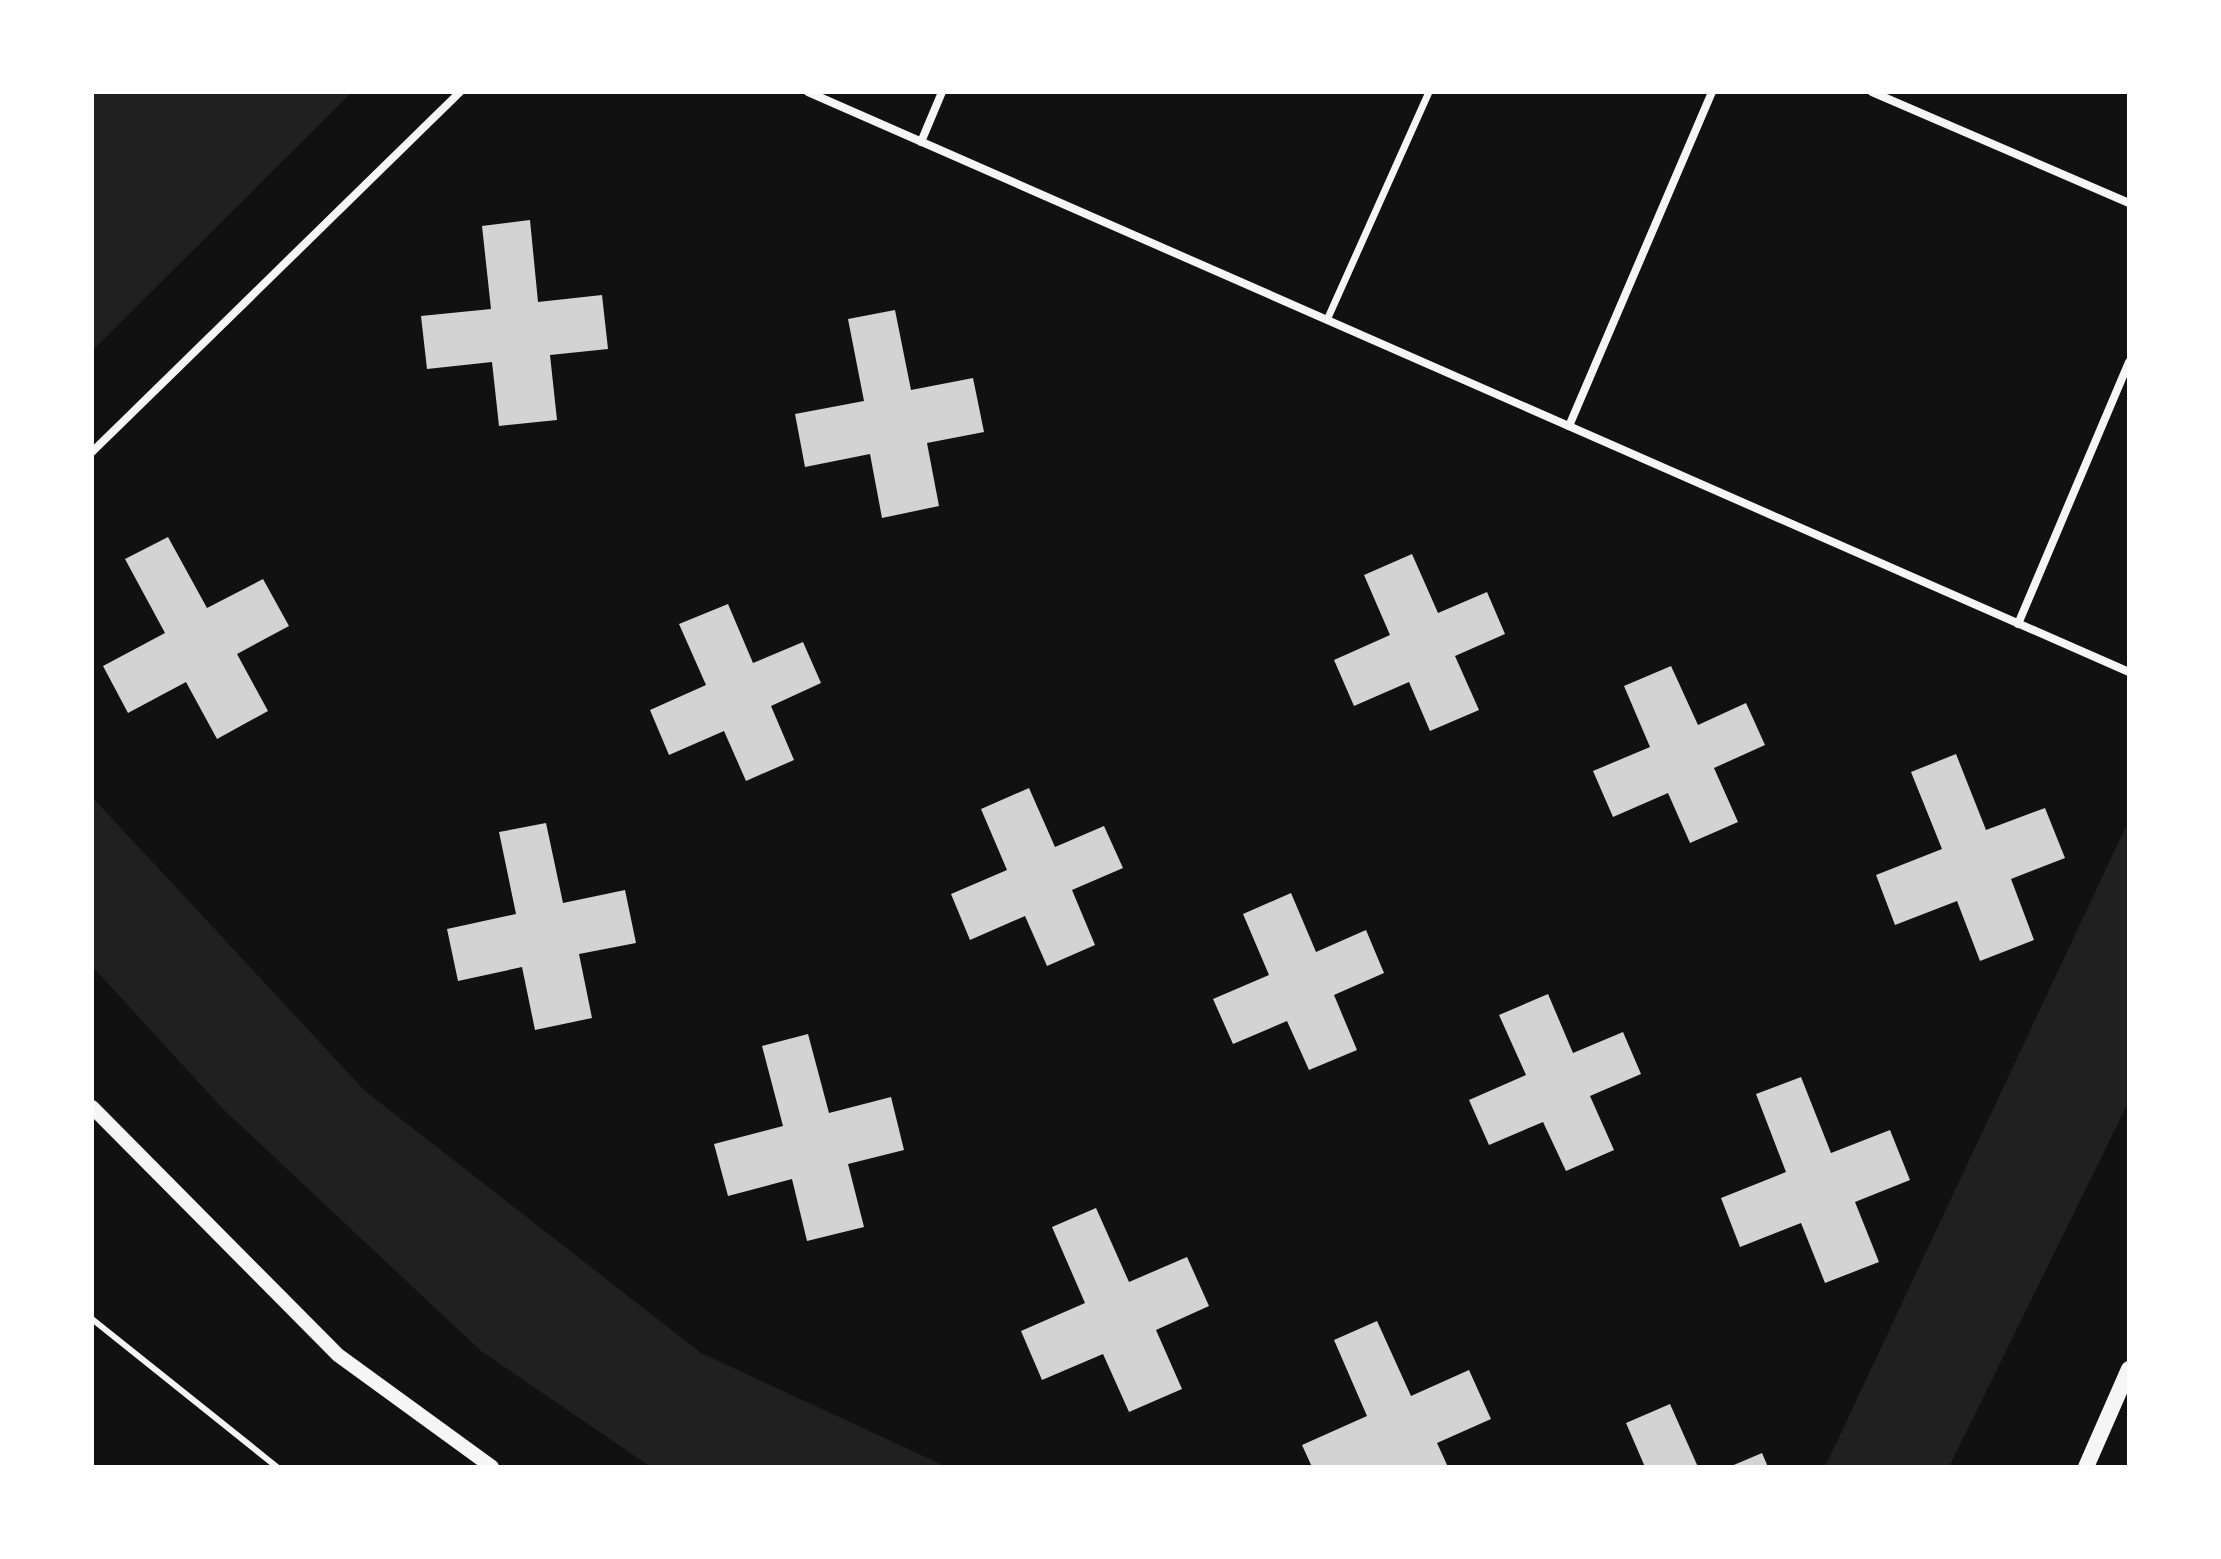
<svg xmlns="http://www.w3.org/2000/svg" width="2221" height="1559" viewBox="0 0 2221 1559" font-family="Cabin,sans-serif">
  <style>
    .green { fill: #202020 }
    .building { fill: #d3d3d3 }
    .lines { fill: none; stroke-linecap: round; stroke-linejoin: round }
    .service { stroke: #f5f5f5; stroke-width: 6 }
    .pedestrian { stroke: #f5f5f5; stroke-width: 7 }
    .minor { stroke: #f5f5f5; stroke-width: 8 }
    .tertiary { stroke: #f5f5f5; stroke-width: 14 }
    .secondary { stroke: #f5f5f5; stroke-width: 16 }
  </style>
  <rect width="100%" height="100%" fill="#111"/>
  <g class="green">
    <path d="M 92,92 L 352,92 L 92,351 Z"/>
    <path d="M 92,797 L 365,1091 L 701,1353 L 947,1467 L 651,1467 L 481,1351 L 223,1109 L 92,966 Z"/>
    <path d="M 2129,820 L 2129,1101 L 1949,1467 L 1825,1467 Z"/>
  </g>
  <g class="building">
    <path d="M 530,220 L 538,302 L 602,295 L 608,349 L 550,355 L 557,420 L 499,426 L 492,362 L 427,369 L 421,316 L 491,309 L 482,226 Z"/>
    <path d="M 895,310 L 911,390 L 973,378 L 984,432 L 927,443 L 939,506 L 882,518 L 870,454 L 805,467 L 795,414 L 864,401 L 848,319 Z"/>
    <path d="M 168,537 L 207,608 L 263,579 L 289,626 L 237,654 L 268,711 L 217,739 L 186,682 L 128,713 L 103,666 L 165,633 L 125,559 Z"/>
    <path d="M 1412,554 L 1438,613 L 1487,592 L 1505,634 L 1455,656 L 1479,710 L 1430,731 L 1409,682 L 1354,706 L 1334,660 L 1390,635 L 1364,575 Z"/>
    <path d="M 728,604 L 753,663 L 803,642 L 821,683 L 771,706 L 794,760 L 746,781 L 724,731 L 669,755 L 650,710 L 706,685 L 679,624 Z"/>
    <path d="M 1671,666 L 1698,725 L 1746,703 L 1765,745 L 1714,768 L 1738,822 L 1690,843 L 1668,793 L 1613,817 L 1593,771 L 1650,747 L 1624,686 Z"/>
    <path d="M 1956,754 L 1986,830 L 2045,808 L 2065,858 L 2011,879 L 2034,940 L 1980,961 L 1957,901 L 1895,925 L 1876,875 L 1942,849 L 1911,772 Z"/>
    <path d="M 1029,788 L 1055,847 L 1104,826 L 1123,868 L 1072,890 L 1095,945 L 1047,966 L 1025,916 L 970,940 L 951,894 L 1007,870 L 981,809 Z"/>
    <path d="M 546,823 L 563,903 L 625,890 L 636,943 L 579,954 L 592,1018 L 535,1030 L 522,967 L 458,981 L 447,929 L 516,914 L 499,832 Z"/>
    <path d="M 1291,893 L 1316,952 L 1366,930 L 1384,973 L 1334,995 L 1357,1050 L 1309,1070 L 1287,1021 L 1233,1044 L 1213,999 L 1269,975 L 1243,914 Z"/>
    <path d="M 1548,994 L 1573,1053 L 1623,1032 L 1641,1074 L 1590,1096 L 1614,1150 L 1566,1171 L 1543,1122 L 1489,1145 L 1469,1100 L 1526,1075 L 1499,1015 Z"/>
    <path d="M 808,1034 L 829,1113 L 891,1097 L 904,1150 L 848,1164 L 864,1227 L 807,1241 L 792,1179 L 728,1196 L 714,1144 L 783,1126 L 762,1046 Z"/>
    <path d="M 1801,1077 L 1831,1153 L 1890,1130 L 1910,1180 L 1855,1202 L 1879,1262 L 1825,1283 L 1801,1223 L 1740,1247 L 1721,1198 L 1786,1172 L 1756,1094 Z"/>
    <path d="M 1096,1208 L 1129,1282 L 1187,1257 L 1209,1306 L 1156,1330 L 1182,1389 L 1129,1412 L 1103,1354 L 1042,1380 L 1021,1331 L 1085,1303 L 1052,1227 Z"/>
    <path d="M 1377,1321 L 1411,1396 L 1469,1370 L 1491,1419 L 1437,1443 L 1448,1467 L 1312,1467 L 1302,1445 L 1367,1416 L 1334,1340 Z"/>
    <path d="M 1670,1404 L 1698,1467 L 1645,1467 L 1626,1423 Z"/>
    <path d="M 1762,1453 L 1768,1467 L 1729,1467 Z"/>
  </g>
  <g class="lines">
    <path class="service" d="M 92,1319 L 277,1467"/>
    <path class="pedestrian" d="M 1327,320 L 1429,92"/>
    <g class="minor">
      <path d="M 808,92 L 2129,672"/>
      <path d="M 1872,92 L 2129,203"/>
      <path d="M 921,142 L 942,92"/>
      <path d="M 1569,426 L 1712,92"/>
      <path d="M 92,452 L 460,92"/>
      <path d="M 2018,624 L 2129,362"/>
    </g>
    <path class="tertiary" d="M 92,1107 L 338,1355 L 492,1467"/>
    <path class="secondary" d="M 2086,1467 L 2129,1369"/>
  </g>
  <rect width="2221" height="1559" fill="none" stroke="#ffffff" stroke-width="188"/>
</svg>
